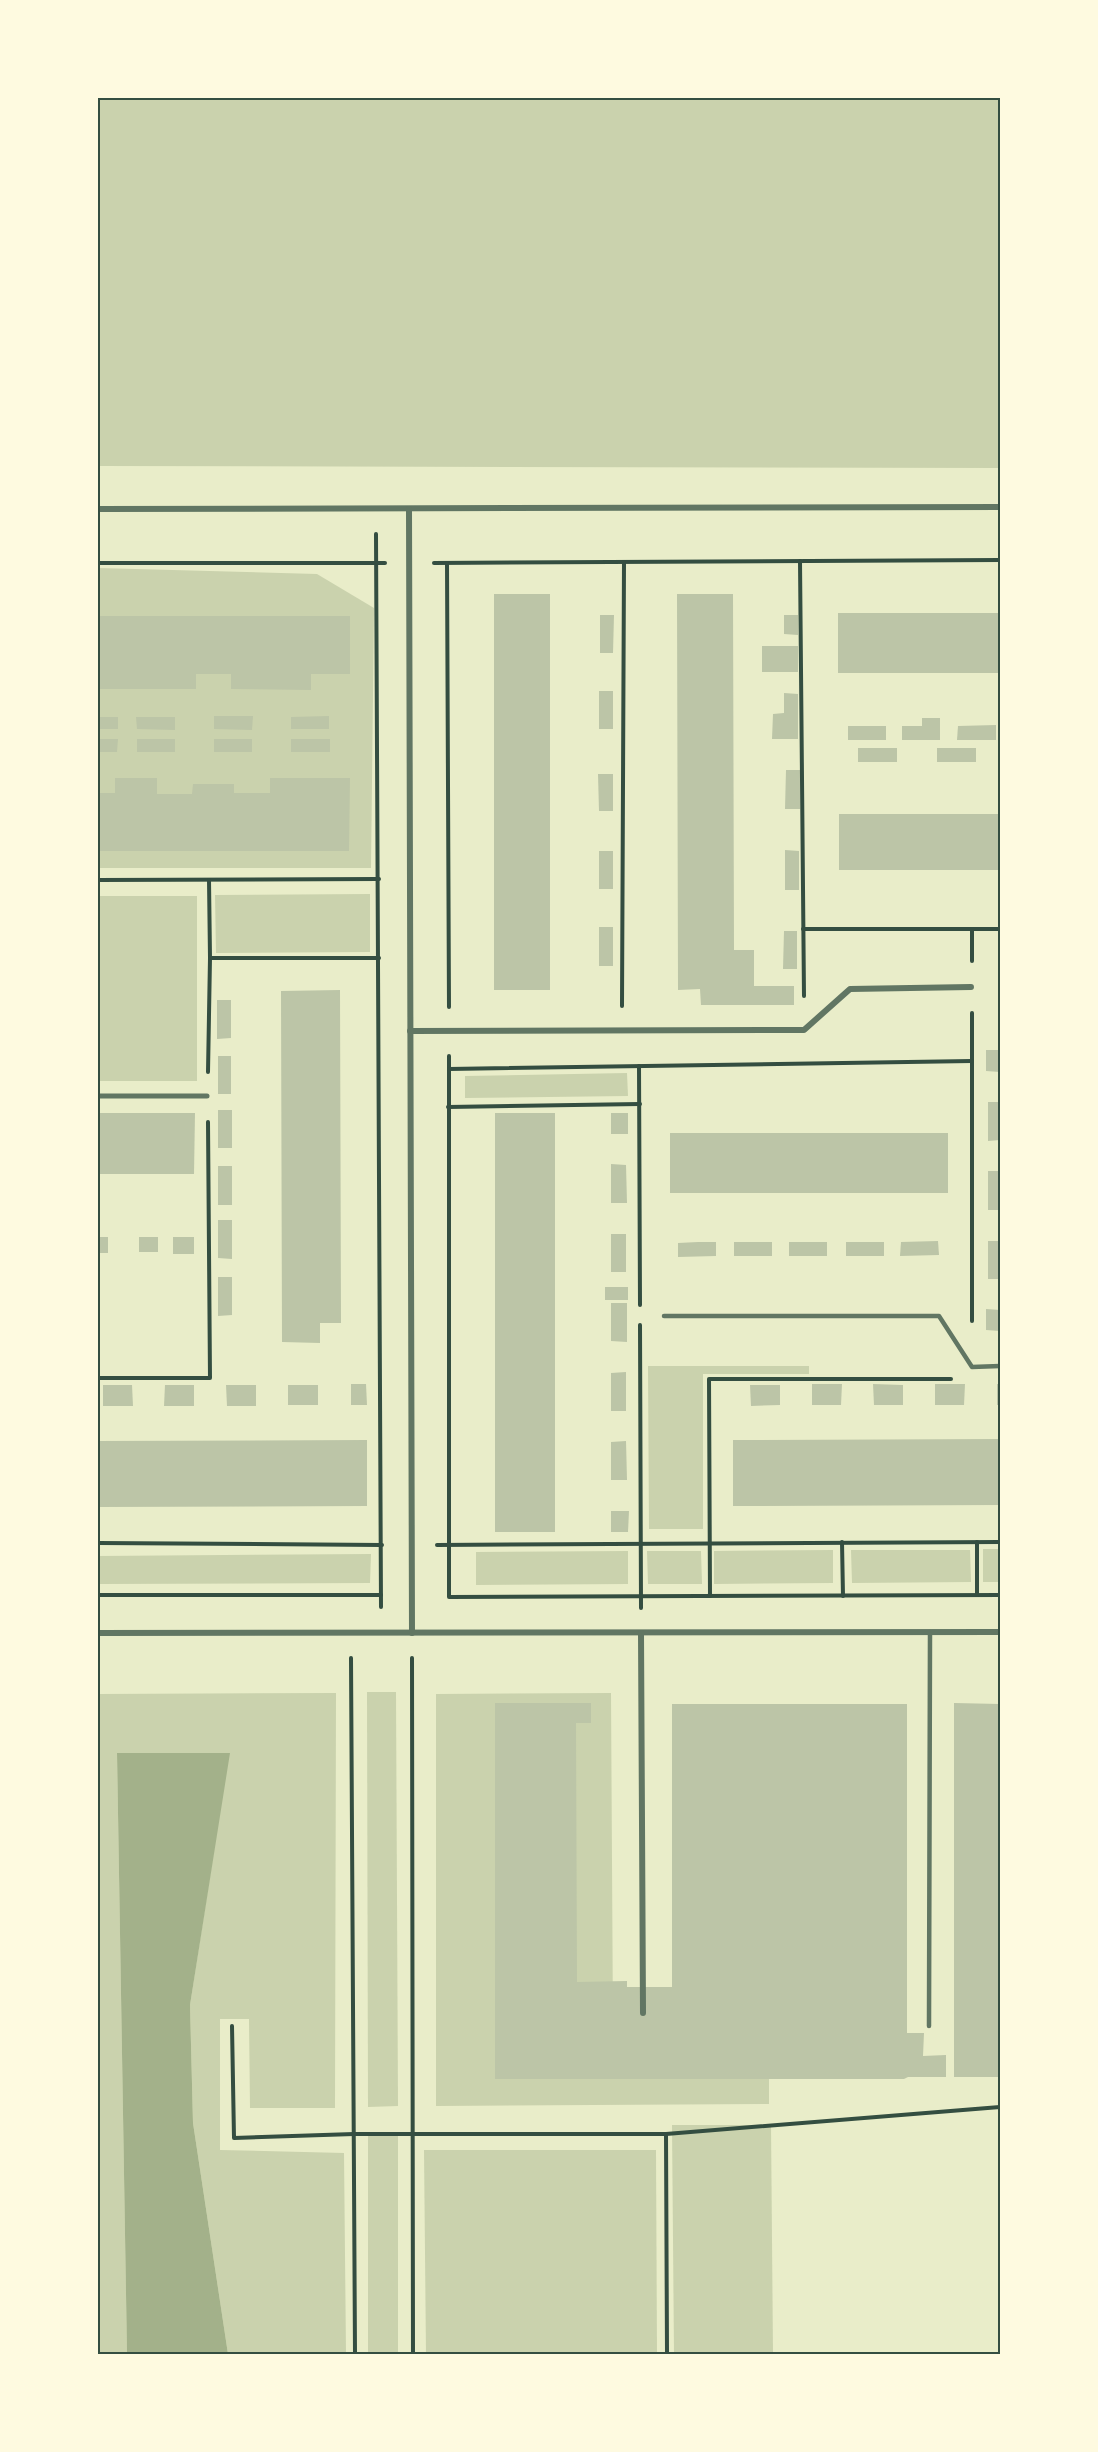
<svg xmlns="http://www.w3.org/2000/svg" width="1098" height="2452" viewBox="0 0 1098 2452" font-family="Raleway,sans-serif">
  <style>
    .green { fill: #cad2ad }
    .water { fill: #a3b18a }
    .building { fill: #bcc5a7 }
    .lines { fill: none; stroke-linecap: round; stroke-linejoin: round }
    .path { stroke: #344e41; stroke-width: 4 }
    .service { stroke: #617663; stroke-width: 4.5 }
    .pedestrian { stroke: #617663; stroke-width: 5 }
    .minor { stroke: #617663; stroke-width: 6 }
    .neatline { fill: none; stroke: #344e41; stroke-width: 2 }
  </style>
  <rect width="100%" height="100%" fill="#e9edc9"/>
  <g class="green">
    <path d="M 98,98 L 1000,98 L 1000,468 L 98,466 Z"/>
    <path d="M 98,568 L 317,574 L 374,608 L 371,868 L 98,868 Z"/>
    <path d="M 370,894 L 370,952 L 216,953 L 215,895 Z"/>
    <rect x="98" y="896" width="99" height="185"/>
    <path d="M 627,1073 L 628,1096 L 465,1098 L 465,1076 Z"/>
    <path d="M 648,1366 L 809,1366 L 809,1374 L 703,1374 L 703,1529 L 649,1529 Z"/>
    <rect x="983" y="1549" width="17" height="33"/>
    <path d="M 833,1550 L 833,1583 L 714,1584 L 714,1551 Z"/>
    <path d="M 851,1550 L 970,1550 L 971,1582 L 852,1583 Z"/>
    <path d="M 628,1551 L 628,1584 L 476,1585 L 476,1552 Z"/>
    <path d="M 647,1551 L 701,1551 L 702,1584 L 648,1584 Z"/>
    <path d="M 371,1554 L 370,1583 L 98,1584 L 98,1556 Z"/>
    <path d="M 367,1692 L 396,1692 L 398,2106 L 368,2107 Z"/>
    <path d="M 336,1693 L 335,2108 L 250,2108 L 249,2019 L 220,2019 L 220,2150 L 344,2153 L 346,2354 L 228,2354 L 193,2123 L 190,2005 L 229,1753 L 117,1753 L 127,2354 L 98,2354 L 98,1694 Z"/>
    <path d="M 611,1693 L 613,2028 L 769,2027 L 769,2104 L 436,2106 L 436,1694 Z"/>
    <path d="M 672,2125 L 771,2125 L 773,2354 L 674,2354 Z"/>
    <rect x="368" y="2135" width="30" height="219"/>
    <path d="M 424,2150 L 656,2150 L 657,2354 L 426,2354 Z"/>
  </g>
  <path class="water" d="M 117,1753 L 230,1753 L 190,2005 L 193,2123 L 228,2354 L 127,2354 Z"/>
  <g class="building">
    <rect x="494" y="594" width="56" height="396"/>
    <path d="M 677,594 L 733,594 L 734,950 L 754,950 L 754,986 L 794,986 L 794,1005 L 701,1005 L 700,989 L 678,990 Z"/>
    <rect x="838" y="613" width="162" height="60"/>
    <path d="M 600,615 L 614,615 L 613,653 L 600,653 Z"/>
    <path d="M 784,615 L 798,615 L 798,635 L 784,634 Z"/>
    <path d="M 98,616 L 350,616 L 350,674 L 311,674 L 311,690 L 231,689 L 231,674 L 196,674 L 196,689 L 98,689 Z"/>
    <rect x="762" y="646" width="36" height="26"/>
    <rect x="599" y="691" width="14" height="38"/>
    <path d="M 784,693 L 798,694 L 798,739 L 772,739 L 773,714 L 784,713 Z"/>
    <path d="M 214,716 L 253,716 L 252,730 L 214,729 Z"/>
    <path d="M 329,716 L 329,729 L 291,729 L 291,717 Z"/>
    <path d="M 99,717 L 118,717 L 118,729 L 98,729 Z"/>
    <path d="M 136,717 L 175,717 L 175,730 L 137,729 Z"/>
    <path d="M 922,718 L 940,718 L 940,740 L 902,740 L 902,726 L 922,726 Z"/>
    <path d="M 996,725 L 996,740 L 957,740 L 958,726 Z"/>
    <rect x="848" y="726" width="38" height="14"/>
    <path d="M 99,739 L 118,739 L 117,752 L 99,752 Z"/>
    <rect x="137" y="739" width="38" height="13"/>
    <rect x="214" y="739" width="38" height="13"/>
    <rect x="291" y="739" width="39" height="13"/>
    <rect x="858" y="748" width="39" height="14"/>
    <rect x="937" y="748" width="39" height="14"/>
    <path d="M 786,770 L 800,770 L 800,809 L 785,809 Z"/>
    <path d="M 598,774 L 613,774 L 613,811 L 599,811 Z"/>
    <path d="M 115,778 L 157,778 L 157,794 L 192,794 L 193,784 L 234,784 L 234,793 L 270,793 L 270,778 L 350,778 L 349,851 L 98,851 L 98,793 L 115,793 Z"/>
    <rect x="839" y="814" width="161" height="56"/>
    <path d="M 785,850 L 799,851 L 799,890 L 785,890 Z"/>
    <rect x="599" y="851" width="14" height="38"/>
    <rect x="599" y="927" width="14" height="39"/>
    <path d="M 784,931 L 797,931 L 797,969 L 783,969 Z"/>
    <path d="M 340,990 L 341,1323 L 320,1323 L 320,1343 L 282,1342 L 281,991 Z"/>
    <path d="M 217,1000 L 231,1000 L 231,1038 L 217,1039 Z"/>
    <path d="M 986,1050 L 1000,1050 L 1000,1072 L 986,1071 Z"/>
    <rect x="218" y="1056" width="13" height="38"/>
    <path d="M 988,1102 L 1000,1102 L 1000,1140 L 988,1141 Z"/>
    <rect x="218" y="1110" width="14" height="38"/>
    <path d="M 98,1113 L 195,1113 L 194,1174 L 98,1174 Z"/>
    <rect x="495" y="1113" width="60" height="419"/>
    <rect x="611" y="1113" width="17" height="21"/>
    <rect x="670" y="1133" width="278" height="60"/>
    <path d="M 611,1164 L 626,1165 L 627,1203 L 611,1203 Z"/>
    <rect x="218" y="1166" width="14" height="39"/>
    <rect x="988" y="1171" width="12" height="39"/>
    <path d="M 218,1220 L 232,1220 L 232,1259 L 218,1258 Z"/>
    <rect x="611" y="1234" width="15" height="38"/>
    <rect x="98" y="1237" width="10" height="16"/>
    <rect x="139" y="1237" width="19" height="15"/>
    <rect x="173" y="1237" width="21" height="17"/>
    <path d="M 938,1241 L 939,1255 L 900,1256 L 901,1242 Z"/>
    <rect x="988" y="1241" width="12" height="38"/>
    <path d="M 698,1242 L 716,1242 L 716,1256 L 678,1257 L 678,1243 Z"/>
    <rect x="734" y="1242" width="38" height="14"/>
    <rect x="789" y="1242" width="38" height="14"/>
    <rect x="846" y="1242" width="38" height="14"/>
    <path d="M 218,1277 L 232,1277 L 232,1315 L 218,1316 Z"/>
    <rect x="605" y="1287" width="23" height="13"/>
    <path d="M 611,1303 L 627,1303 L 627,1342 L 611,1341 Z"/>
    <path d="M 986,1309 L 1000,1310 L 1000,1331 L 986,1330 Z"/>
    <path d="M 626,1372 L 626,1411 L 611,1411 L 611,1373 Z"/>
    <path d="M 351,1384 L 366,1384 L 367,1405 L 351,1405 Z"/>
    <path d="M 812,1384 L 842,1384 L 841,1405 L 812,1405 Z"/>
    <path d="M 873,1384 L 903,1385 L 903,1405 L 874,1405 Z"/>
    <path d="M 935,1384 L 965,1384 L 964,1405 L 935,1405 Z"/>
    <rect x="997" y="1384" width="3" height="21"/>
    <path d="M 103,1385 L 132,1385 L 133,1406 L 103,1406 Z"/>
    <path d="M 165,1385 L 194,1385 L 194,1406 L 164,1406 Z"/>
    <path d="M 226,1385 L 256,1385 L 256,1406 L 227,1406 Z"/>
    <rect x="288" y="1385" width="30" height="20"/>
    <path d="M 750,1385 L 780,1385 L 780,1405 L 751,1406 Z"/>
    <path d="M 1000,1439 L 1000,1505 L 733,1506 L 733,1440 Z"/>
    <path d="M 367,1440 L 367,1506 L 98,1507 L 98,1441 Z"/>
    <path d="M 626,1441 L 627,1480 L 611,1480 L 611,1442 Z"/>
    <path d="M 611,1511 L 629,1511 L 628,1532 L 611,1532 Z"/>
    <path d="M 495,1703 L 591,1703 L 591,1723 L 576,1723 L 577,1982 L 627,1981 L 627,1987 L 672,1987 L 672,1704 L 907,1704 L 907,2033 L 924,2033 L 923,2056 L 946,2055 L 946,2077 L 908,2077 L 904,2079 L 495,2079 Z"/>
    <path d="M 954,1703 L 1000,1704 L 1000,2077 L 954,2077 Z"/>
  </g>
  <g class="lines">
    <g class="path">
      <path d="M 376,534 L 381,1607"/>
      <path d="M 800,561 L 804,996"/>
      <path d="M 98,563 L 385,563"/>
      <path d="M 434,563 L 1000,560"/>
      <path d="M 447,563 L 449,1007"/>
      <path d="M 98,880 L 379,879"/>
      <path d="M 209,880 L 210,958"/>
      <path d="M 803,929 L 1000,929"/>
      <path d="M 972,961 L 972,929"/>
      <path d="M 622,1006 L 624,562"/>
      <path d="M 972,1013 L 972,1321"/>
      <path d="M 449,1056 L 449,1597 L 1000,1595"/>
      <path d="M 639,1066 L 640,1305"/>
      <path d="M 449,1069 L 972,1061"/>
      <path d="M 208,1072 L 210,958 L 379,958"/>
      <path d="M 448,1107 L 640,1104"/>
      <path d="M 640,1325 L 641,1608"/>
      <path d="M 98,1378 L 210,1378 L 208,1122"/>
      <path d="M 842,1542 L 843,1596"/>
      <path d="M 977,1542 L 977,1595"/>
      <path d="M 98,1543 L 382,1545"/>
      <path d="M 437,1545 L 1000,1542"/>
      <path d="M 98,1595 L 381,1595"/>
      <path d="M 710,1596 L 709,1379 L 951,1379"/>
      <path d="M 351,1658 L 355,2354"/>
      <path d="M 412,1658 L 413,2354"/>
      <path d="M 232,2026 L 234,2138 L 354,2134 L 666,2134 L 1000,2107"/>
      <path d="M 666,2134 L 667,2354"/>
    </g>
    <g class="service">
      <path d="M 664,1316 L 939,1316 L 972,1367 L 1000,1366"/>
      <path d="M 929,2026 L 930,1632"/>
    </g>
    <path class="pedestrian" d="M 98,1096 L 207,1096"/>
    <g class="minor">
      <path d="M 98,509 L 1000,507"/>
      <path d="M 409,509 L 412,1633"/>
      <path d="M 410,1031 L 804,1030 L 850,989 L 971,987"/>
      <path d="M 98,1633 L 1000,1632"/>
      <path d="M 641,1633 L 643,2013"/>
    </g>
  </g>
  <rect width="1098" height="2452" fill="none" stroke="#fefae0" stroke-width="198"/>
  <rect x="99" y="99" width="900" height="2254" class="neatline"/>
</svg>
